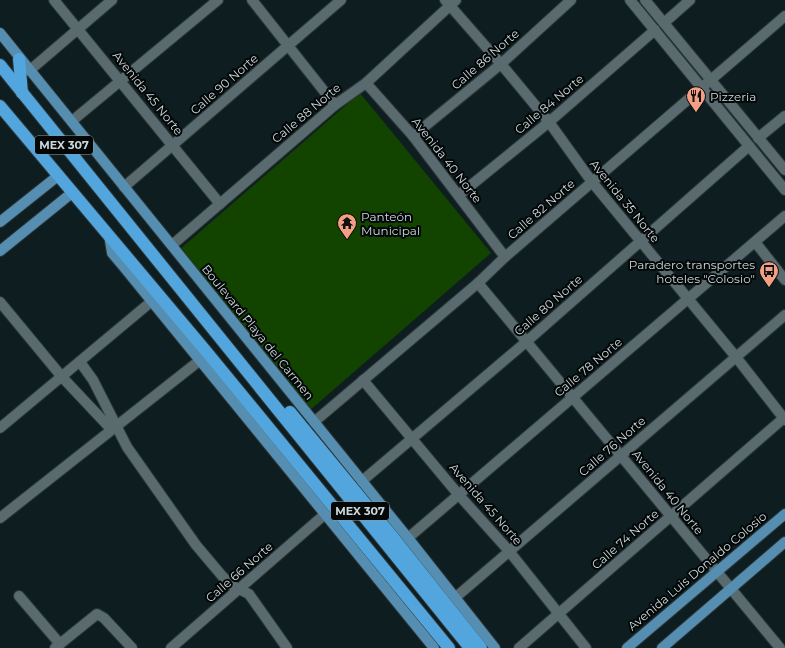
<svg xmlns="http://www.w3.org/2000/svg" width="785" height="648" viewBox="0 0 785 648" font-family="Montserrat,sans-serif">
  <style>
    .green { fill: #124400 }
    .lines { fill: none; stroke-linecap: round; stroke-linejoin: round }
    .minor-casing { stroke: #2d3638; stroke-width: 12 }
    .major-casing { stroke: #2d3638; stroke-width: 12 }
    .highway-casing { stroke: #2d3638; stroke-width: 14 }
    .minor { stroke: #596b6e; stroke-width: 10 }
    .major { stroke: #558eb1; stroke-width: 10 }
    .highway { stroke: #53a6dd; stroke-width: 12 }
    .labels { text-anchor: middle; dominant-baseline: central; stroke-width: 4; stroke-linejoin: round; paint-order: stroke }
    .shield { fill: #030708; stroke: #91999b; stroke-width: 1 }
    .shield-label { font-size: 11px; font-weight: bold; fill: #ced8da }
    .street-label { font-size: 12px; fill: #ced8da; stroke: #030708 }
    .poi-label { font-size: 12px; fill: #ced8da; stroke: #030708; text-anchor: start }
  </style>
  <rect width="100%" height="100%" fill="#0e1e20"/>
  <path class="green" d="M 360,93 L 491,253 L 309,411 L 179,250 Z"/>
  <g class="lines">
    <g class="minor-casing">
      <g id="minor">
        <path d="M 54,0 L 220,204"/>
        <path d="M 252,0 L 335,105"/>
        <path d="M 445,0 L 501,64 L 549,122 L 592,182 L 736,357 L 785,420"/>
        <path d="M 630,0 L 785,190"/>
        <path d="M 645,0 L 785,170"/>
        <path d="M 664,23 L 690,0"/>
        <path d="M 29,71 L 112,0"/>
        <path d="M 366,83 L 413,136 L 505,257"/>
        <path d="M 72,121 L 218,0"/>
        <path d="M 413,136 L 501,64 L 571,0"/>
        <path d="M 758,138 L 785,116"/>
        <path d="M 124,187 L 341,0"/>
        <path d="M 459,195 L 549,122 L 655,30"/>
        <path d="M 755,242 L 785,280"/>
        <path d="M 172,245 L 335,105 L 366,83 L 456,0"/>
        <path d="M 478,283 L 780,648"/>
        <path d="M 0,302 L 62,377 L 111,429"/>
        <path d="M 80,362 L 93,380 L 127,447 L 196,545 L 223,577 L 233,586 L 249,594 L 287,648"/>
        <path d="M 363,380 L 458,494 L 509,551 L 586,648"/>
        <path d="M 314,422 L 478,283 L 505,257 L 785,16"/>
        <path d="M 0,428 L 152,301"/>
        <path d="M 362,481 L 526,342 L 749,146"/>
        <path d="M 0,518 L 199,361"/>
        <path d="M 408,538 L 785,216"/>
        <path d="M 19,596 L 60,644"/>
        <path d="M 456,597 L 785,315"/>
        <path d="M 55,648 L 97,614 L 104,618 L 132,648"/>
        <path d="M 171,648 L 324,515"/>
        <path d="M 519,648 L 785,417"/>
      </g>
    </g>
    <g class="major-casing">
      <g id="major">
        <path d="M 0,33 L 408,538 L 495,648"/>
        <path d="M 0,222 L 59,175"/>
        <path d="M 109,235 L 112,253 L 123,266 L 434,648"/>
        <path d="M 0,251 L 73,192"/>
        <path d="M 627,648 L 785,514"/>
        <path d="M 662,648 L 785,542"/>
      </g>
    </g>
    <g class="highway-casing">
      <g id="highway">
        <path d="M 19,59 L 22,93"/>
        <path d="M 0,65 L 470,648"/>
        <path d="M 0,106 L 205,350 L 449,648"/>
        <path d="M 290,412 L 392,536 L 481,648"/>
      </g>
    </g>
    <use href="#minor" class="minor"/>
    <use href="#major" class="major"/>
    <use href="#highway" class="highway"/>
  </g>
  <defs>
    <g id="restaurant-pin" transform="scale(1)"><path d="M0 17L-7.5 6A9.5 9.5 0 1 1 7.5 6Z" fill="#f39f84" stroke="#030708"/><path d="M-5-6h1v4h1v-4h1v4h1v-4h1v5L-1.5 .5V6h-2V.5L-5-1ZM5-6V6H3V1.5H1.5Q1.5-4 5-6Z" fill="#111"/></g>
    <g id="temple-pin" transform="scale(1)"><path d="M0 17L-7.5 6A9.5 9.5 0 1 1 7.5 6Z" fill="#f39f84" stroke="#030708"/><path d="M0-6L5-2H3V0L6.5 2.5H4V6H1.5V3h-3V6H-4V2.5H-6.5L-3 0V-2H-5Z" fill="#111"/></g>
    <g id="bus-pin" transform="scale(1)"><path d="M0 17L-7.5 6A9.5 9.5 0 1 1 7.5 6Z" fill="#f39f84" stroke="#030708"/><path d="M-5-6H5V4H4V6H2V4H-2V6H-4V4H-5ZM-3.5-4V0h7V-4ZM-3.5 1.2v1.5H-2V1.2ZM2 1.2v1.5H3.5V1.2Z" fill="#111"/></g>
  </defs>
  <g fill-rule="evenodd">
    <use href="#restaurant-pin" x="696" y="96"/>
    <use href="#temple-pin" x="347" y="223"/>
    <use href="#bus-pin" x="769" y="271"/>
  </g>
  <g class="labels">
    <g class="shield">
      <rect x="35" y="136" width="58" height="18" rx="3"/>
      <rect x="331" y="502" width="58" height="18" rx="3"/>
    </g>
    <g class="shield-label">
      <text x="64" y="145">MEX 307</text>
      <text x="360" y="511">MEX 307</text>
    </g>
    <g class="street-label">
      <text transform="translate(485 59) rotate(-41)">Calle 86 Norte</text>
      <text transform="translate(224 84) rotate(-41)">Calle 90 Norte</text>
      <text transform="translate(148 93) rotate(51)">Avenida 45 Norte</text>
      <text transform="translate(549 104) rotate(-40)">Calle 84 Norte</text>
      <text transform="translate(306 113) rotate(-40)">Calle 88 Norte</text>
      <text transform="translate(447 160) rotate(52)">Avenida 40 Norte</text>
      <text transform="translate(625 201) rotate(51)">Avenida 35 Norte</text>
      <text transform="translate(541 209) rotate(-41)">Calle 82 Norte</text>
      <text transform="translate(548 305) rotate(-41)">Calle 80 Norte</text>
      <text transform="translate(258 332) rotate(51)">Boulevard Playa del Carmen</text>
      <text transform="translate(588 367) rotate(-40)">Calle 78 Norte</text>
      <text transform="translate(612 446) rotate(-41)">Calle 76 Norte</text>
      <text transform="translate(668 492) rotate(51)">Avenida 40 Norte</text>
      <text transform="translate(486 504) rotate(49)">Avenida 45 Norte</text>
      <text transform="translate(625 539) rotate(-41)">Calle 74 Norte</text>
      <text transform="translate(697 571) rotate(-40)">Avenida Luis Donaldo Colosio</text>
      <text transform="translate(239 572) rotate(-41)">Calle 66 Norte</text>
    </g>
    <g class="poi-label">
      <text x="710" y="96">Pizzeria</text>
      <text x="361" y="216">Panteón<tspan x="361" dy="14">Municipal</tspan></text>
      <text x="755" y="264" text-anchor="end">Paradero transportes<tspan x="755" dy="14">hoteles "Colosio"</tspan></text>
    </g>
  </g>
</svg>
